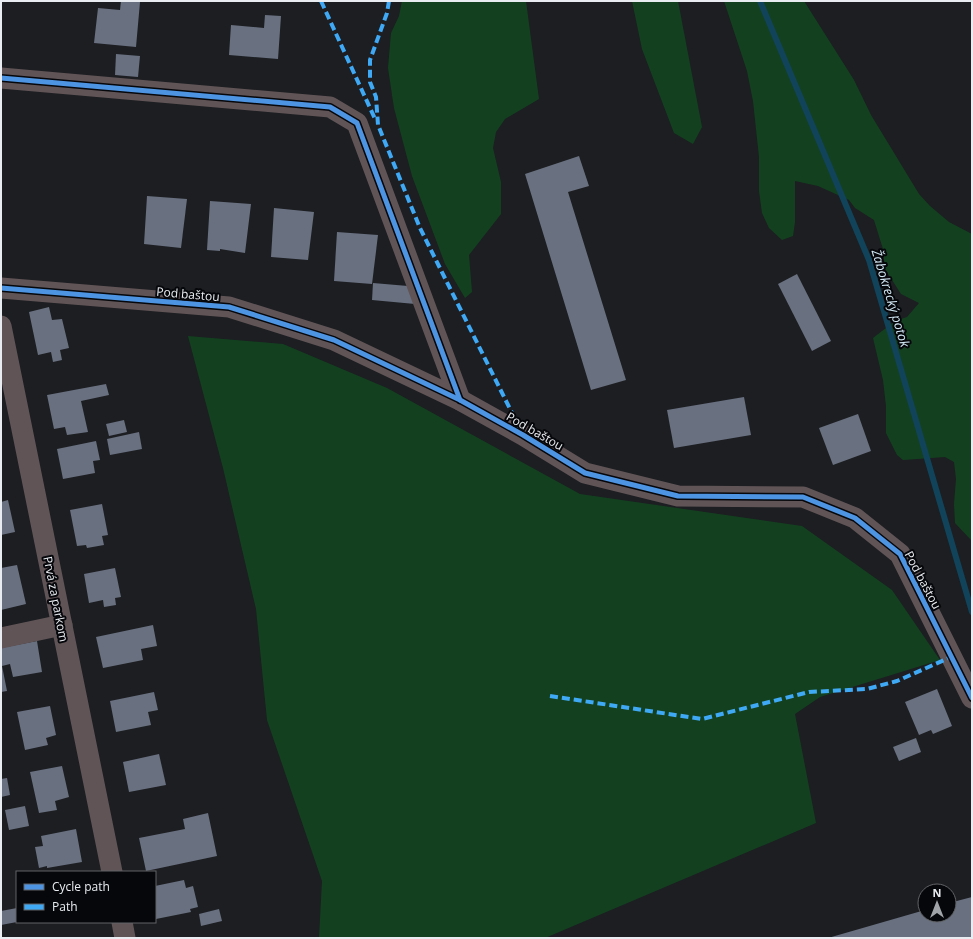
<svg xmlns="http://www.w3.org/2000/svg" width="973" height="939" viewBox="0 0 973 939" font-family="'Open Sans',sans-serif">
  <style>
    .green { fill: #134120 }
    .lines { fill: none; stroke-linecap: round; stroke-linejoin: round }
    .stream { stroke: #11435a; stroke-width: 6 }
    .building { fill: #697080 }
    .minor { stroke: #605457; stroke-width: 21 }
    .quiet { stroke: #3fa9f5; stroke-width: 4; stroke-dasharray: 8 4; stroke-linecap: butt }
    .cycleway-casing { stroke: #06070a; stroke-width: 8 }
    .cycleway { stroke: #4d94e3; stroke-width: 5 }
    .labels { text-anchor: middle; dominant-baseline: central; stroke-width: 4; stroke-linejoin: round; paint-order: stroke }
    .street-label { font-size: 12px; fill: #e9ecf1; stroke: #06070a }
    .water-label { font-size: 13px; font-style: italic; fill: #d0e6f3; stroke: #06070a }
  </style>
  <rect width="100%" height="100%" fill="#1c1e21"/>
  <g class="green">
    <path d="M 402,1 L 526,1 L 539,99 L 505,119 L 496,132 L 493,148 L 501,182 L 501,214 L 469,255 L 472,292 L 465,298 L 445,264 L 412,176 L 394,108 L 388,68 L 391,33 L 399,16 Z"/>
    <path d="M 632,1 L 678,1 L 702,127 L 693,144 L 674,133 L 642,49 Z"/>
    <path d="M 724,1 L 804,1 L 854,80 L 871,115 L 919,194 L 930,206 L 949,222 L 972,234 L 972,541 L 955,523 L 954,504 L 956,479 L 954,462 L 945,457 L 903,460 L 897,455 L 886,433 L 886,406 L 883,380 L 873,338 L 895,321 L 907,317 L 919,303 L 901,294 L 885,269 L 883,249 L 874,220 L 855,208 L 849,200 L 818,186 L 795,181 L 795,222 L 793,236 L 782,240 L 769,228 L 762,213 L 759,191 L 759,157 L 753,101 L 747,71 Z"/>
    <path d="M 188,336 L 283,344 L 387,388 L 580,494 L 802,526 L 892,590 L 940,660 L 820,697 L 795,714 L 816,823 L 545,938 L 319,938 L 322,881 L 267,720 L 256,609 L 223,468 Z"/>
  </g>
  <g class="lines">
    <path class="stream" d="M 760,1 L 869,260 L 972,612"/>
  </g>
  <g class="building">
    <path d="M 121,1 L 140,2 L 136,47 L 94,43 L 98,8 L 120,10 Z"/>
    <path d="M 265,15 L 281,16 L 278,59 L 229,55 L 231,25 L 264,28 Z"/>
    <path d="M 116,54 L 140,56 L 138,77 L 115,75 Z"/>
    <path d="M 579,156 L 589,186 L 568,192 L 626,380 L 591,390 L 525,174 Z"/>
    <path d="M 147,196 L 187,199 L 181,248 L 144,244 Z"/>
    <path d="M 210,201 L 251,204 L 245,253 L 220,249 L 220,251 L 207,250 Z"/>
    <path d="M 274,208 L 314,212 L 308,260 L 271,257 Z"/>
    <path d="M 337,232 L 378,235 L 372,284 L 334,281 Z"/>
    <path d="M 797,274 L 831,341 L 812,351 L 778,284 Z"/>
    <path d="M 373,283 L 408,286 L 415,304 L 372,300 Z"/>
    <path d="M 49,307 L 52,320 L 62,319 L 69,348 L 60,350 L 62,360 L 53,362 L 51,352 L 38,355 L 29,312 Z"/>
    <path d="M 106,384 L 109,395 L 81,401 L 88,432 L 67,435 L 65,427 L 54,429 L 47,395 Z"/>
    <path d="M 744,397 L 751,435 L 674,448 L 667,410 Z"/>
    <path d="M 858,414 L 871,451 L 833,465 L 819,428 Z"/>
    <path d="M 124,420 L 127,432 L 109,436 L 106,424 Z"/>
    <path d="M 139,432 L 142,449 L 110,455 L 107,439 Z"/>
    <path d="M 96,441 L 100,460 L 93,461 L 95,473 L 63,479 L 57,449 Z"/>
    <path d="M 8,500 L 15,532 L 1,535 L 1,502 Z"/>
    <path d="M 102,504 L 108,535 L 102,536 L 104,545 L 87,548 L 86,545 L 77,546 L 70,510 Z"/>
    <path d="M 17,565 L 26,604 L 1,610 L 1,568 Z"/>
    <path d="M 115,568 L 121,597 L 115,598 L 116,605 L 104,607 L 103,600 L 89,603 L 84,574 Z"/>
    <path d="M 153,625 L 157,646 L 141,649 L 143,660 L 103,668 L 96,637 Z"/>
    <path d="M 37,641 L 42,672 L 13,677 L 10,664 L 2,666 L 7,691 L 1,692 L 1,648 Z"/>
    <path d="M 937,689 L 952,726 L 933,734 L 931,730 L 919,735 L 905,702 Z"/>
    <path d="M 154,692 L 158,710 L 148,712 L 151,725 L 116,732 L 110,701 Z"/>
    <path d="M 50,706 L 56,735 L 46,738 L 48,745 L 25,750 L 17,712 Z"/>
    <path d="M 916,738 L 921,752 L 899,761 L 893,747 Z"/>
    <path d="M 159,754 L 166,785 L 129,792 L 123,762 Z"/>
    <path d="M 62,766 L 69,797 L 55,801 L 57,810 L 39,813 L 30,772 Z"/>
    <path d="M 7,778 L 10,795 L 1,797 L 1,779 Z"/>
    <path d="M 25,806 L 29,826 L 9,830 L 5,810 Z"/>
    <path d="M 208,813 L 217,856 L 146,871 L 139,838 L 185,829 L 183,819 Z"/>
    <path d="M 76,829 L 82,862 L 47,868 L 47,866 L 39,868 L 35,847 L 43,846 L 41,836 Z"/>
    <path d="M 184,880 L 186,888 L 193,886 L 198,907 L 190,909 L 191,912 L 156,919 L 155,886 Z"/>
    <path d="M 972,897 L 972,937 L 968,938 L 828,938 L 925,910 L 925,915 L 949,915 L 949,903 Z"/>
    <path d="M 17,908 L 17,922 L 1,925 L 1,911 Z"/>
    <path d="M 219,909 L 222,921 L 201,926 L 199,914 Z"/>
  </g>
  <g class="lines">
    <g class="minor">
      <path d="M 1,78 L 330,107 L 357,123 L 460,400"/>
      <path d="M 1,288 L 229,307 L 334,340 L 460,400 L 523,435 L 585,473 L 678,496 L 803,497 L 855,518 L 900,554 L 972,698"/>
      <path d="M 1,326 L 112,872"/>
      <path d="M 1,638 L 62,625"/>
      <path d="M 122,922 L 125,938"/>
    </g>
    <g class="quiet">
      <path d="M 321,1 L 376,121"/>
      <path d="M 389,1 L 387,13 L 370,60 L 370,82 L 376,97 L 378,125 L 420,228 L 522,433"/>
      <path d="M 550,696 L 702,719 L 809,692 L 867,689 L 897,681 L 951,657"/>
    </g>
    <g class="cycleway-casing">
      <g id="cycleway">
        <path d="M 1,78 L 330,107 L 357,123 L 460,400"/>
        <path d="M 1,288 L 229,307 L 334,340 L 460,400 L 523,435 L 585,473 L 678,496 L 803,497 L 855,518 L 900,554 L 972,698"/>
      </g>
    </g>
    <use href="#cycleway" class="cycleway"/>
  </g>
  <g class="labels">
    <g class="street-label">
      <text transform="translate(188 294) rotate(5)">Pod baštou</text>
      <text transform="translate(535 431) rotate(30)">Pod baštou</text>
      <text transform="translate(923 580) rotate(62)">Pod baštou</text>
      <text transform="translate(56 599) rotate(79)">Prvá za parkom</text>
    </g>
    <g class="water-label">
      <text transform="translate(891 298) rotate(73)">Žabokrecký potok</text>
    </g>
  </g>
  <rect width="973" height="939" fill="none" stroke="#e9ecf1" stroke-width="4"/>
  <rect x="16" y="871" width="140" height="52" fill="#06070a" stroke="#616366"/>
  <rect x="24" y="884" width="20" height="6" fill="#4d94e3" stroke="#616366"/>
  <text x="52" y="891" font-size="12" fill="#e9ecf1">Cycle path</text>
  <rect x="24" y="904" width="20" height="6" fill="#3fa9f5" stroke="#616366"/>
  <text x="52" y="911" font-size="12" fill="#e9ecf1">Path</text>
  <g transform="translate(937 903)"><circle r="19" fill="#06070a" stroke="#616366"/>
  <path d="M0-3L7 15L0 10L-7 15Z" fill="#a1a4a8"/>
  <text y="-6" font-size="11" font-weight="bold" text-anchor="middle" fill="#e9ecf1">N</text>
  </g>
</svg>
